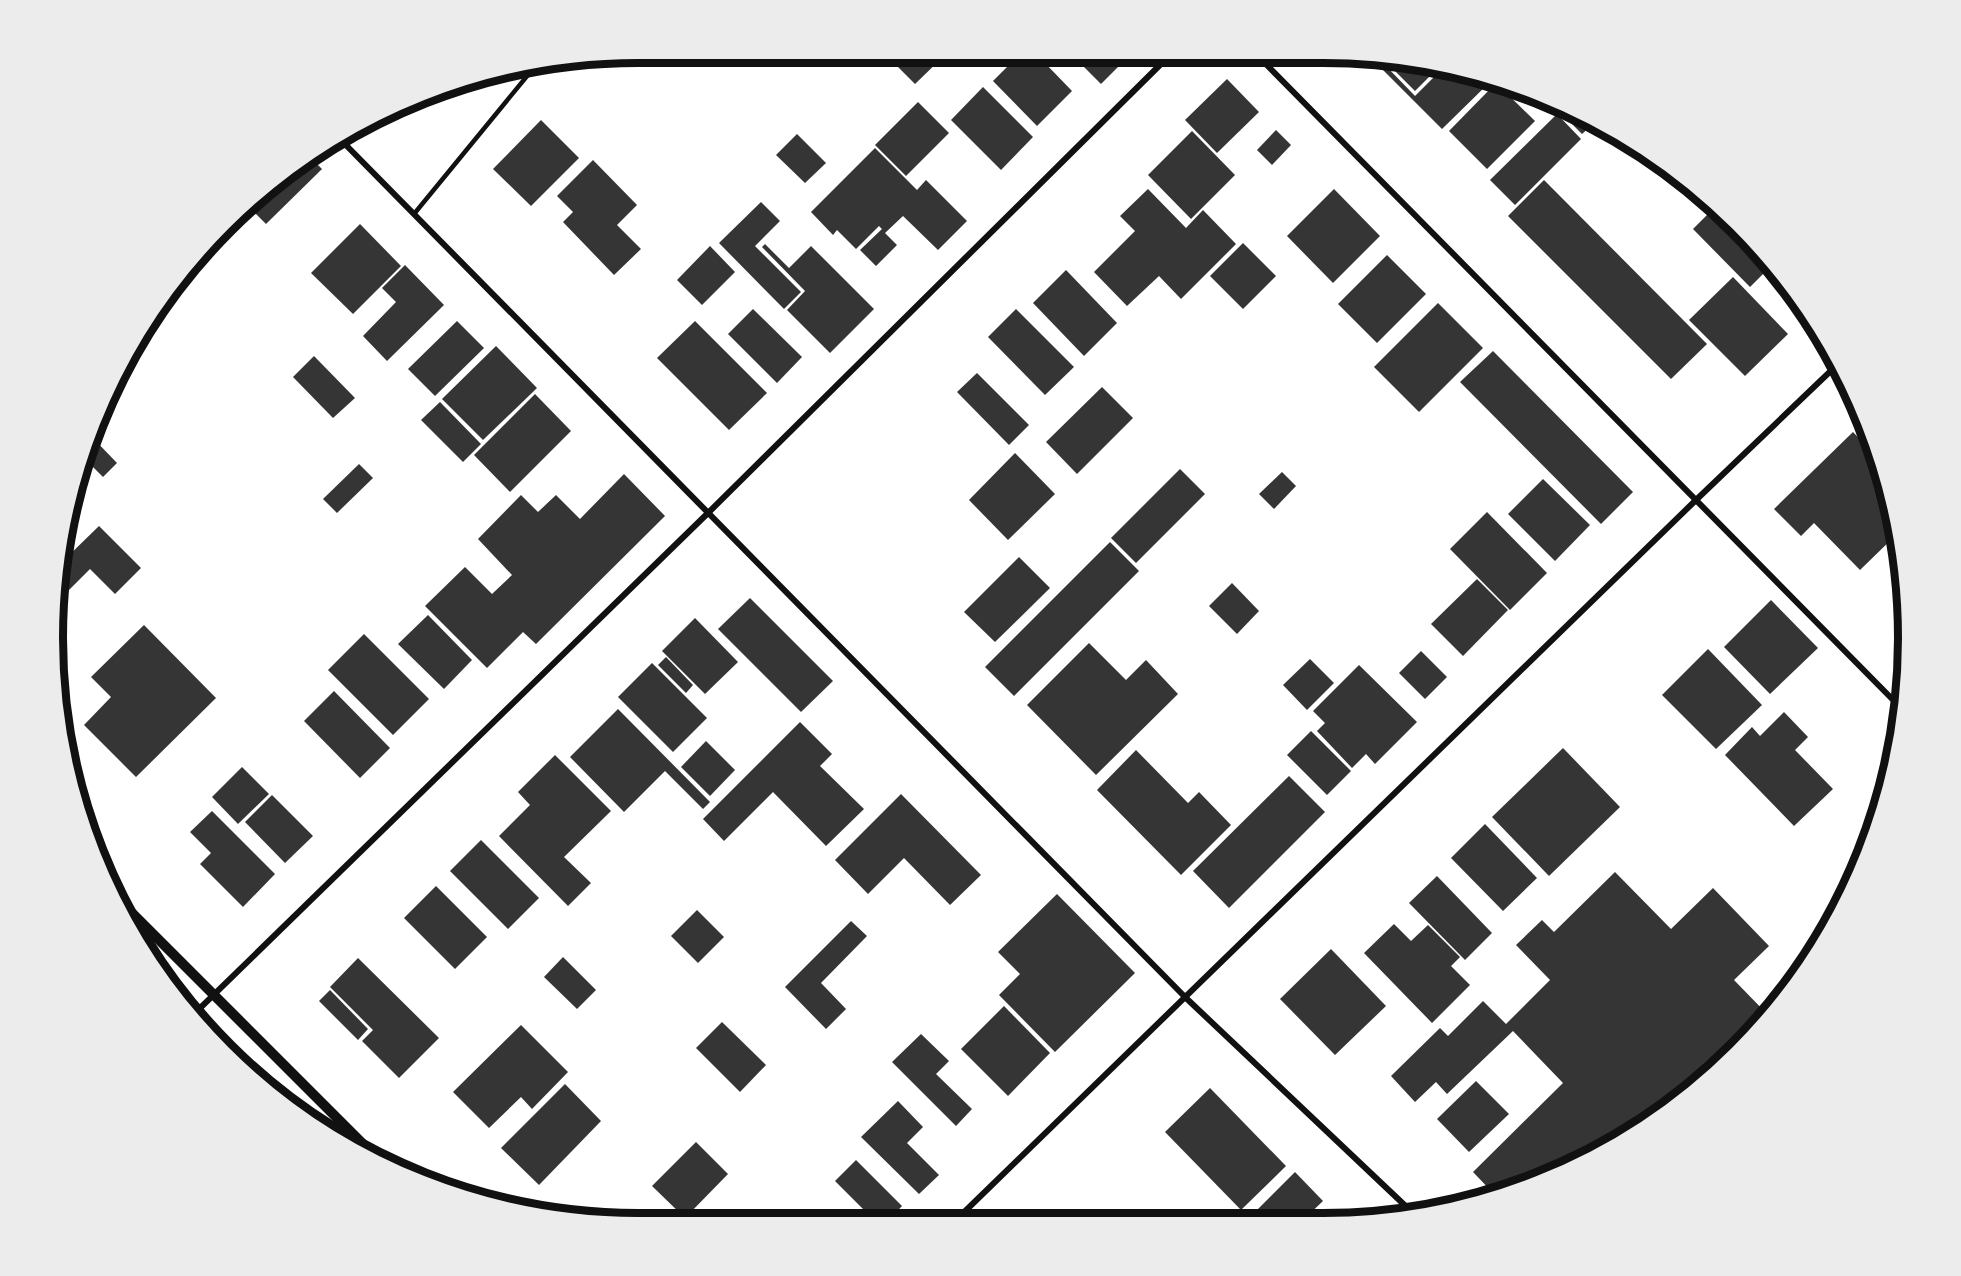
<svg xmlns="http://www.w3.org/2000/svg" width="1961" height="1276" viewBox="0 0 1961 1276" font-family="Barlow,sans-serif">
  <style>
    .building { fill: #353535 }
    .lines { fill: none; stroke-linecap: round; stroke-linejoin: round }
    .service { stroke: #111; stroke-width: 4.5 }
    .minor { stroke: #111; stroke-width: 6 }
    .tertiary { stroke: #111; stroke-width: 10 }
    .secondary { stroke: #111; stroke-width: 12 }
    .rim { fill: none; stroke: #111; stroke-width: 8 }
  </style>
  <rect width="100%" height="100%" fill="#fff"/>
  <g class="building">
    <path d="M 885,54 L 945,55 L 915,84 Z"/>
    <path d="M 1019,55 L 1047,55 L 1042,60 L 1072,91 L 1037,126 L 993,81 Z"/>
    <path d="M 1072,55 L 1129,56 L 1101,84 Z"/>
    <path d="M 1391,57 L 1400,58 L 1438,68 L 1415,91 L 1386,62 Z"/>
    <path d="M 1385,65 L 1415,96 L 1442,69 L 1490,82 L 1442,129 L 1382,69 Z"/>
    <path d="M 1227,79 L 1259,112 L 1217,153 L 1185,120 Z"/>
    <path d="M 1496,83 L 1535,121 L 1487,169 L 1449,131 Z"/>
    <path d="M 983,87 L 1033,137 L 1001,170 L 951,120 Z"/>
    <path d="M 918,102 L 949,133 L 906,176 L 875,145 Z"/>
    <path d="M 1558,104 L 1592,125 L 1582,134 L 1555,107 Z"/>
    <path d="M 1557,114 L 1581,139 L 1515,205 L 1490,180 Z"/>
    <path d="M 541,120 L 579,158 L 531,206 L 493,169 Z"/>
    <path d="M 1276,130 L 1291,145 L 1272,165 L 1257,150 Z"/>
    <path d="M 1192,131 L 1235,175 L 1191,219 L 1148,175 Z"/>
    <path d="M 797,134 L 826,163 L 805,183 L 776,155 Z"/>
    <path d="M 875,148 L 917,190 L 926,180 L 967,221 L 938,250 L 903,216 L 885,233 L 897,245 L 876,266 L 860,250 L 882,229 L 879,226 L 856,249 L 837,230 L 833,235 L 811,212 Z"/>
    <path d="M 308,155 L 322,169 L 266,224 L 251,209 Z"/>
    <path d="M 593,160 L 637,205 L 617,225 L 641,249 L 614,275 L 563,222 L 573,212 L 557,196 Z"/>
    <path d="M 1544,180 L 1707,344 L 1671,379 L 1508,216 Z"/>
    <path d="M 1148,189 L 1186,228 L 1203,210 L 1236,244 L 1181,299 L 1159,276 L 1127,306 L 1094,272 L 1135,231 L 1120,216 Z"/>
    <path d="M 1334,189 L 1380,236 L 1333,283 L 1287,236 Z"/>
    <path d="M 761,202 L 780,221 L 755,246 L 801,292 L 784,309 L 719,243 Z"/>
    <path d="M 1716,206 L 1787,281 L 1790,286 L 1765,262 L 1760,268 L 1765,272 L 1750,287 L 1693,229 Z"/>
    <path d="M 360,224 L 401,266 L 353,314 L 311,273 Z"/>
    <path d="M 1243,243 L 1276,276 L 1243,309 L 1210,276 Z"/>
    <path d="M 765,244 L 789,268 L 811,246 L 874,309 L 830,353 L 787,310 L 805,291 L 762,247 Z"/>
    <path d="M 710,246 L 735,272 L 702,305 L 677,280 Z"/>
    <path d="M 1387,255 L 1426,294 L 1377,343 L 1338,304 Z"/>
    <path d="M 405,265 L 444,305 L 387,361 L 363,336 L 396,302 L 382,288 Z"/>
    <path d="M 1066,270 L 1117,323 L 1084,356 L 1033,303 Z"/>
    <path d="M 1733,277 L 1788,334 L 1745,376 L 1689,320 Z"/>
    <path d="M 1438,303 L 1483,348 L 1419,412 L 1374,367 Z"/>
    <path d="M 753,309 L 802,357 L 777,383 L 728,334 Z"/>
    <path d="M 1016,309 L 1074,367 L 1045,395 L 988,337 Z"/>
    <path d="M 457,321 L 484,348 L 435,396 L 408,369 Z"/>
    <path d="M 695,321 L 767,393 L 729,430 L 657,358 Z"/>
    <path d="M 496,346 L 537,388 L 483,440 L 442,399 Z"/>
    <path d="M 1493,351 L 1633,492 L 1601,524 L 1460,382 Z"/>
    <path d="M 314,356 L 355,398 L 333,418 L 293,377 Z"/>
    <path d="M 977,373 L 1029,425 L 1009,445 L 957,392 Z"/>
    <path d="M 1102,387 L 1133,418 L 1077,474 L 1046,442 Z"/>
    <path d="M 535,394 L 571,431 L 510,492 L 474,455 Z"/>
    <path d="M 440,402 L 481,444 L 463,462 L 421,420 Z"/>
    <path d="M 1853,432 L 1878,458 L 1888,486 L 1896,535 L 1860,570 L 1814,523 L 1801,536 L 1774,509 Z"/>
    <path d="M 90,435 L 117,463 L 103,477 L 82,456 Z"/>
    <path d="M 1015,453 L 1055,494 L 1008,540 L 969,500 Z"/>
    <path d="M 359,464 L 373,478 L 337,513 L 323,499 Z"/>
    <path d="M 1180,469 L 1205,494 L 1136,563 L 1111,538 Z"/>
    <path d="M 1282,472 L 1296,486 L 1274,509 L 1259,494 Z"/>
    <path d="M 624,474 L 665,516 L 536,644 L 523,632 L 487,668 L 425,606 L 465,567 L 492,594 L 512,575 L 478,539 L 521,495 L 538,512 L 556,495 L 580,519 Z"/>
    <path d="M 1543,479 L 1590,525 L 1555,561 L 1508,514 Z"/>
    <path d="M 1487,512 L 1547,573 L 1510,610 L 1450,549 Z"/>
    <path d="M 99,526 L 141,568 L 115,594 L 90,569 L 69,590 L 58,579 L 61,563 Z"/>
    <path d="M 1110,542 L 1139,571 L 1014,696 L 985,667 Z"/>
    <path d="M 1019,557 L 1050,588 L 995,642 L 964,612 Z"/>
    <path d="M 1477,579 L 1508,610 L 1463,656 L 1431,624 Z"/>
    <path d="M 1232,583 L 1259,611 L 1237,634 L 1209,606 Z"/>
    <path d="M 750,598 L 833,681 L 801,712 L 718,629 Z"/>
    <path d="M 1771,600 L 1818,648 L 1770,694 L 1724,647 Z"/>
    <path d="M 428,615 L 472,660 L 444,689 L 398,644 Z"/>
    <path d="M 695,618 L 738,662 L 705,694 L 662,651 Z"/>
    <path d="M 144,625 L 216,698 L 136,777 L 84,725 L 111,697 L 91,677 Z"/>
    <path d="M 364,634 L 429,699 L 393,735 L 328,670 Z"/>
    <path d="M 1089,643 L 1126,680 L 1146,660 L 1178,694 L 1096,775 L 1027,705 Z"/>
    <path d="M 1708,649 L 1762,705 L 1716,749 L 1662,695 Z"/>
    <path d="M 1421,651 L 1447,677 L 1425,699 L 1399,673 Z"/>
    <path d="M 666,657 L 693,685 L 686,693 L 658,665 Z"/>
    <path d="M 1310,659 L 1334,683 L 1307,710 L 1283,685 Z"/>
    <path d="M 652,663 L 707,718 L 673,752 L 618,697 Z"/>
    <path d="M 1359,665 L 1417,722 L 1375,764 L 1366,754 L 1352,768 L 1317,731 L 1325,723 L 1313,711 Z"/>
    <path d="M 334,691 L 390,748 L 360,778 L 304,721 Z"/>
    <path d="M 618,709 L 710,802 L 703,809 L 665,771 L 624,812 L 570,757 Z"/>
    <path d="M 1784,712 L 1808,737 L 1795,750 L 1833,789 L 1794,826 L 1725,755 L 1752,727 L 1760,736 Z"/>
    <path d="M 800,722 L 832,754 L 820,766 L 864,809 L 826,846 L 773,792 L 724,841 L 703,819 Z"/>
    <path d="M 1311,731 L 1351,771 L 1327,795 L 1287,755 Z"/>
    <path d="M 706,741 L 735,770 L 710,796 L 681,767 Z"/>
    <path d="M 1563,748 L 1620,807 L 1549,876 L 1492,817 Z"/>
    <path d="M 1136,750 L 1188,803 L 1199,792 L 1231,825 L 1181,875 L 1097,790 Z"/>
    <path d="M 555,755 L 611,811 L 564,857 L 591,883 L 568,906 L 499,836 L 530,805 L 518,792 Z"/>
    <path d="M 242,767 L 269,794 L 238,824 L 212,797 Z"/>
    <path d="M 1289,776 L 1325,812 L 1229,908 L 1193,871 Z"/>
    <path d="M 901,794 L 981,875 L 950,905 L 904,858 L 868,894 L 835,860 Z"/>
    <path d="M 272,795 L 313,836 L 285,863 L 245,822 Z"/>
    <path d="M 212,811 L 275,874 L 243,907 L 200,864 L 211,853 L 190,832 Z"/>
    <path d="M 1485,824 L 1537,878 L 1503,911 L 1451,858 Z"/>
    <path d="M 481,840 L 539,898 L 508,929 L 450,871 Z"/>
    <path d="M 1615,872 L 1671,929 L 1713,888 L 1769,946 L 1734,980 L 1769,1016 L 1763,1024 L 1680,1102 L 1582,1163 L 1496,1196 L 1473,1172 L 1563,1083 L 1513,1031 L 1447,1094 L 1436,1082 L 1415,1102 L 1391,1076 L 1440,1028 L 1448,1036 L 1483,1001 L 1506,1024 L 1550,980 L 1516,945 L 1542,920 L 1554,932 Z"/>
    <path d="M 1437,876 L 1492,933 L 1465,960 L 1409,903 Z"/>
    <path d="M 436,886 L 487,937 L 455,969 L 404,918 Z"/>
    <path d="M 1057,894 L 1135,973 L 1055,1052 L 999,995 L 1020,974 L 998,952 Z"/>
    <path d="M 697,910 L 724,937 L 698,963 L 671,936 Z"/>
    <path d="M 851,921 L 867,936 L 821,983 L 846,1009 L 826,1029 L 785,987 Z"/>
    <path d="M 1394,924 L 1411,941 L 1428,925 L 1460,957 L 1451,966 L 1470,985 L 1432,1023 L 1364,953 Z"/>
    <path d="M 1331,949 L 1386,1006 L 1335,1055 L 1280,999 Z"/>
    <path d="M 563,957 L 596,990 L 577,1009 L 544,977 Z"/>
    <path d="M 358,958 L 439,1038 L 399,1078 L 362,1041 L 373,1030 L 330,987 Z"/>
    <path d="M 330,990 L 368,1029 L 358,1040 L 319,1001 Z"/>
    <path d="M 1004,1006 L 1050,1053 L 1008,1096 L 961,1049 Z"/>
    <path d="M 722,1022 L 766,1065 L 740,1092 L 696,1048 Z"/>
    <path d="M 521,1025 L 568,1072 L 532,1109 L 521,1097 L 489,1128 L 453,1092 Z"/>
    <path d="M 921,1034 L 949,1061 L 936,1074 L 972,1109 L 956,1126 L 892,1062 Z"/>
    <path d="M 1476,1081 L 1509,1114 L 1469,1152 L 1437,1119 Z"/>
    <path d="M 565,1084 L 601,1121 L 539,1185 L 501,1148 Z"/>
    <path d="M 1210,1088 L 1286,1166 L 1241,1210 L 1165,1132 Z"/>
    <path d="M 898,1101 L 923,1127 L 907,1143 L 939,1175 L 919,1194 L 861,1137 Z"/>
    <path d="M 696,1142 L 728,1174 L 685,1218 L 652,1186 Z"/>
    <path d="M 856,1160 L 902,1206 L 889,1220 L 874,1220 L 835,1181 Z"/>
    <path d="M 1295,1172 L 1323,1201 L 1301,1222 L 1245,1222 Z"/>
    <path d="M 657,1209 L 667,1219 L 648,1219 Z"/>
  </g>
  <g class="lines">
    <path class="service" d="M 414,214 L 532,70"/>
    <g class="minor">
      <path d="M 1259,57 L 1904,711"/>
      <path d="M 339,138 L 1186,998 L 1414,1214"/>
      <path d="M 192,1016 L 708,513 L 1169,56"/>
      <path d="M 956,1220 L 1696,500 L 1838,364"/>
    </g>
    <path class="tertiary" d="M 118,899 L 372,1153"/>
    <path class="secondary" d="M 1874,833 L 1880,817"/>
  </g>
  <path d="M0 0H1961V1276H0ZM638 63H1323A575 575 0 0 1 1898 638V638A575 575 0 0 1 1323 1213H638A575 575 0 0 1 63 638V638A575 575 0 0 1 638 63Z" fill="#ececec" fill-rule="evenodd"/>
  <path class="rim" d="M638 63H1323A575 575 0 0 1 1898 638V638A575 575 0 0 1 1323 1213H638A575 575 0 0 1 63 638V638A575 575 0 0 1 638 63Z"/>
</svg>
